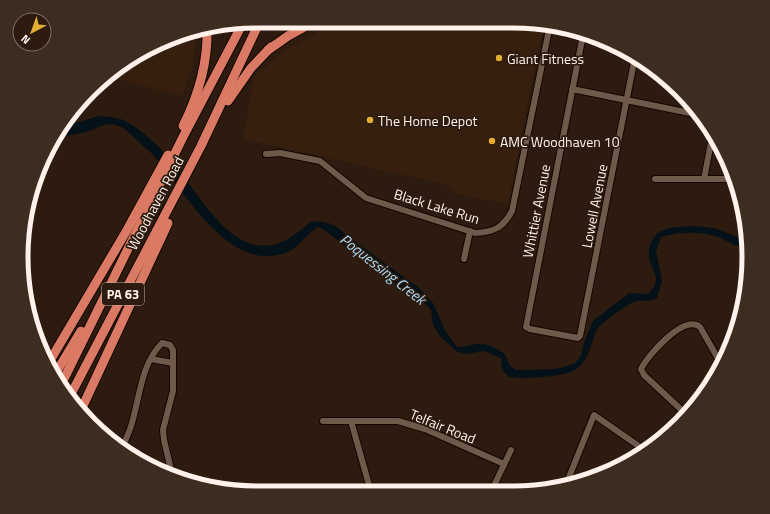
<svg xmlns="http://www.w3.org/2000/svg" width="770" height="514" viewBox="0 0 770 514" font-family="'Titillium Web',sans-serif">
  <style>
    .built { fill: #361f0e }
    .water { fill: #041119 }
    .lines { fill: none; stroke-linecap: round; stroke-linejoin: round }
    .minor-casing { stroke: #140500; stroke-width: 8 }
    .highway-casing { stroke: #140500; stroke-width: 11 }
    .minor { stroke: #6e594b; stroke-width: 6 }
    .highway { stroke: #db7a64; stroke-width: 9 }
    .poi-dot { fill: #e4ae35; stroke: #2c1b0e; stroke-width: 1.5 }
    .labels { text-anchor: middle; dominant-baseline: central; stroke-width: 3.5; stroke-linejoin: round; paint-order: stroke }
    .shield { fill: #2c1b0e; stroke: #c0b2a8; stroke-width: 1 }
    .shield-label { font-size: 13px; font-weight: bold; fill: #fff2ea }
    .poi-label { font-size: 14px; fill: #fff2ea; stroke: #2c1b0e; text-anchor: start }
    .street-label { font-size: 14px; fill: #fff2ea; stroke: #2c1b0e }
    .water-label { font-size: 15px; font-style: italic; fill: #addbf9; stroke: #2c1b0e }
    .rim { fill: none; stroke: #fff2ea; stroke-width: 5 }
  </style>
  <rect width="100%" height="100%" fill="#2c1b0e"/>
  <g class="built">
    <path d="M 336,22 L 544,23 L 508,204 L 456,194 L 448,185 L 243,139 L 254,77 L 282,52 Z"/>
    <path d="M 197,31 L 193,65 L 182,96 L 108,77 L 126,61 L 181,33 Z"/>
  </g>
  <path class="water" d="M 99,116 C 109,117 120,117 129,123 C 147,134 165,152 178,169 C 213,215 249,282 310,222 C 325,220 336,224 346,235 L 419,288 L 433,303 L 445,330 L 457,347 C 464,347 466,346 472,345 C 484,341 495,347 505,354 L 510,366 L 516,370 L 556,369 L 574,364 L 581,356 L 584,342 L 593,321 L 629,293 L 648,294 C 652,290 657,285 656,278 C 655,271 650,265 649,258 C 647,248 653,233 664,230 C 679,225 707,225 722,231 C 731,234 738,239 748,239 L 748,248 C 736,247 728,241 718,237 C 702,231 677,232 661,237 L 656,251 L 662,280 L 657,298 C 650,302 644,300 636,301 C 631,302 603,322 599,327 C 589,342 591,362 573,371 C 564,376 520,380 510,377 C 503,374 500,366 502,359 L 485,351 L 465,354 L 456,351 L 440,336 L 433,325 L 431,310 L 420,298 L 405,290 L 371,266 L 323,229 L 318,227 C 305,235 298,250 282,254 C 226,270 185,191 155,157 C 150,151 144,147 139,142 C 130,134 123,124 109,124 C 103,124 95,129 89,131 C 79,134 67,136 56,137 L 62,127 Z"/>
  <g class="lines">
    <g class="minor-casing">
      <g id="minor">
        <path d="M 583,35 L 527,322 L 526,327 L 530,329 L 578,338 L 580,336 L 635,57"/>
        <path d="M 572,89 L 690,113"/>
        <path d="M 266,154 L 280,153 L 320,161 L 366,198 L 475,233 C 494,232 503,228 512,211 L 550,25"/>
        <path d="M 655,179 L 732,179"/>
        <path d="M 704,179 L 712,137"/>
        <path d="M 464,259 L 470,231"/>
        <path d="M 151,359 L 173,363"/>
        <path d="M 687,415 L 644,375 L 641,369 C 648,355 684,314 700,327 L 720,362"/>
        <path d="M 323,421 L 398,421 L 425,429 L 504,464"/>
        <path d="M 351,421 L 371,492"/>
        <path d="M 122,448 C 126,439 131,429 133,419 C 140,394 142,363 162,343 L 170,345 L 173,350 L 173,391 L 163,430 L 164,440 L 172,474"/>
        <path d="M 567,482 L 594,415 L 643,449"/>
        <path d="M 328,490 L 405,489 L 424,492"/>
        <path d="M 491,492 L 511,450"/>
      </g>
    </g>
    <g class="highway-casing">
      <g id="highway">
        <path d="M 268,50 L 288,36 L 315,21"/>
        <path d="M 228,101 L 251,68 L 271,47"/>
        <path d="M 183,126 C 198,96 208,63 207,29"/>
        <path d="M 48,364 L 127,230 L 168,155"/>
        <path d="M 54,376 L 81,331"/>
        <path d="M 61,385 L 183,137 L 243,23"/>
        <path d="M 70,396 L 201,146 L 260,21"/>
        <path d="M 81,410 L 168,223"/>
      </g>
    </g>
    <use href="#minor" class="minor"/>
    <use href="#highway" class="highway"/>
  </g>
  <g class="poi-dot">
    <circle cx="499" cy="58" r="4"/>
    <circle cx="370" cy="120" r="4"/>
    <circle cx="492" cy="141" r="4"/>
  </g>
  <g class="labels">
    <rect class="shield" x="102" y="283" width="42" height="22" rx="3"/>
    <g class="shield-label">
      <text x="123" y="294">PA 63</text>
    </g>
    <g class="poi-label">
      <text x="507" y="58">Giant Fitness</text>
      <text x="378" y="120">The Home Depot</text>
      <text x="500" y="141">AMC Woodhaven 10</text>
    </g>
    <g class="street-label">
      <text transform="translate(155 203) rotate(-62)">Woodhaven Road</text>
      <text transform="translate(437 206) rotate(17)">Black Lake Run</text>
      <text transform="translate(594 206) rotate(-79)">Lowell Avenue</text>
      <text transform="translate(536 211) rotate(-79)">Whittier Avenue</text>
      <text transform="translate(443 426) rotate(22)">Telfair Road</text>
    </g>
    <g class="water-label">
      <text transform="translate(383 269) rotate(38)">Poquessing Creek</text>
    </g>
  </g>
  <path d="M0 0H770V514H0ZM257 28H513A229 229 0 0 1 742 257V257A229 229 0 0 1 513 486H257A229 229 0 0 1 28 257V257A229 229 0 0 1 257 28Z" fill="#3d2c20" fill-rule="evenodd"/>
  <path class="rim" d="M257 28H513A229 229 0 0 1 742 257V257A229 229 0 0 1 513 486H257A229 229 0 0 1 28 257V257A229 229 0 0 1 257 28Z"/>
  <g transform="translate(32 32) rotate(221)"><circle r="19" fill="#2c1b0e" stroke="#807166"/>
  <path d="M0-3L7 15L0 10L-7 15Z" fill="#e4ae35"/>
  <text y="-6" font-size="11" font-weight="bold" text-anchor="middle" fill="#fff2ea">N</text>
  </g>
</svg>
